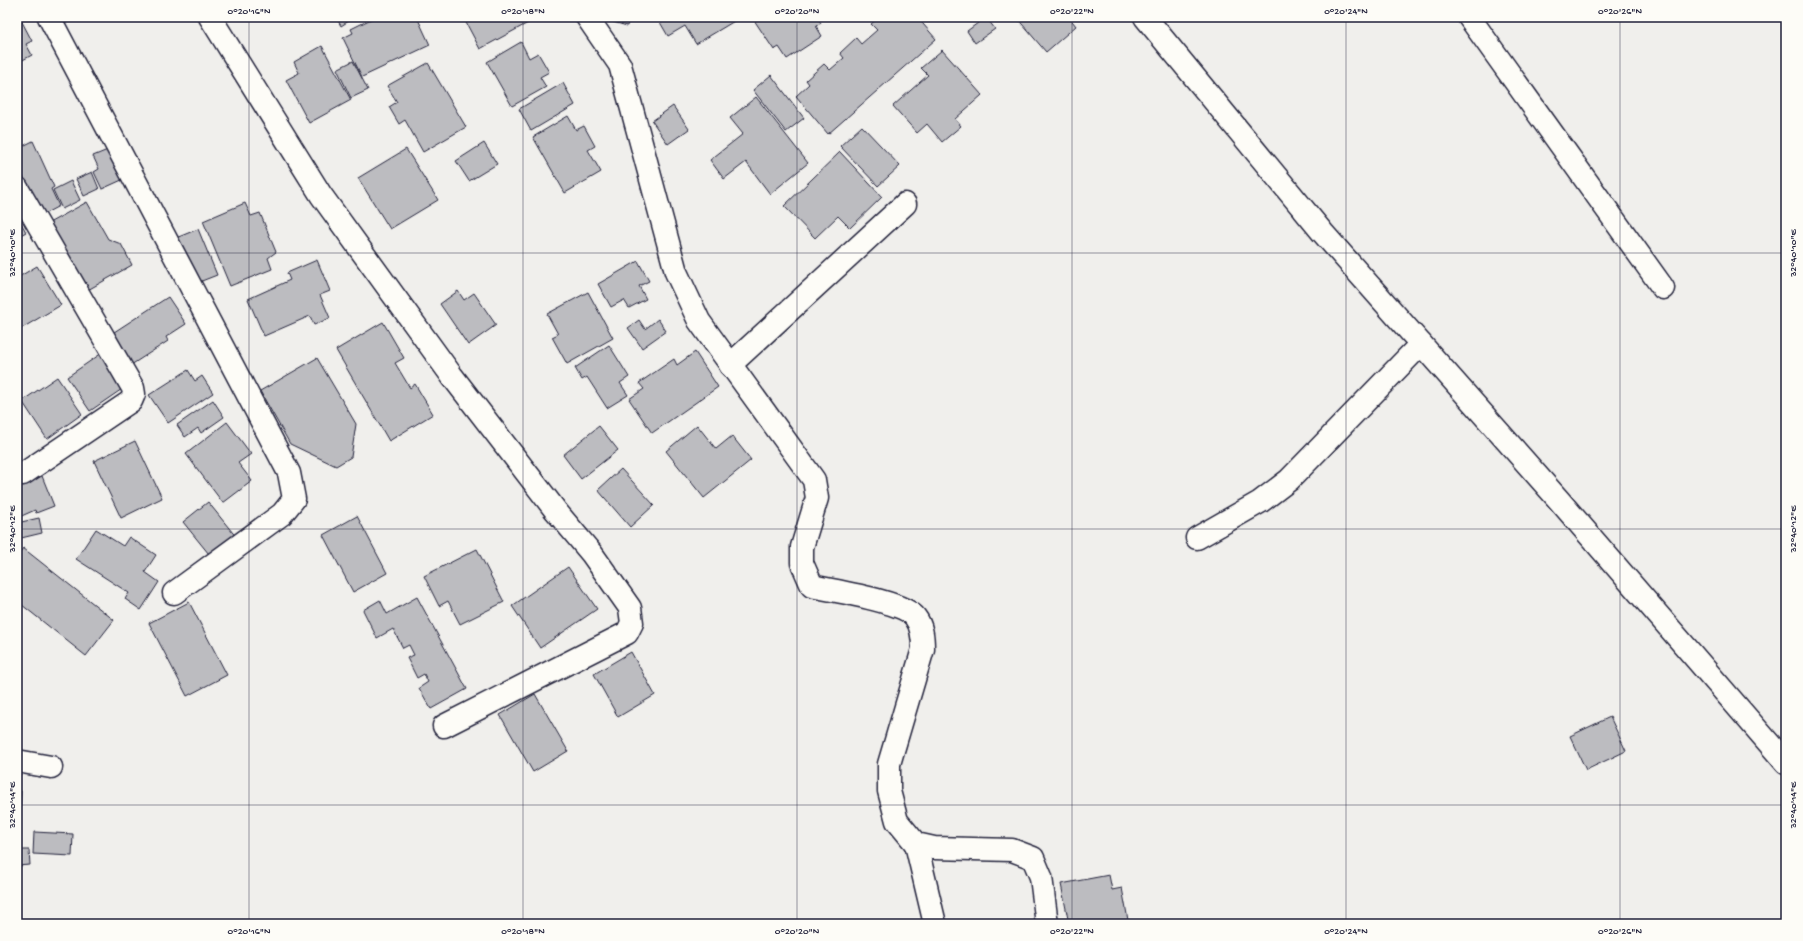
<svg xmlns="http://www.w3.org/2000/svg" width="1803" height="941" viewBox="0 0 1803 941" font-family="'Gochi Hand',sans-serif">
  <style>
    .building { fill: #bcbcc0; stroke: #22223b }
    .lines { fill: none; stroke-linecap: round; stroke-linejoin: round }
    .minor-casing { stroke: #22223b; stroke-width: 25 }
    .minor { stroke: #fdfcf7; stroke-width: 22 }
    .ticks { fill: none; stroke: #22223b; stroke-width: 1; stroke-opacity: 0.45 }
    .neatline { fill: none; stroke: #22223b; stroke-width: 1.5 }
    .ticks-label { font-size: 10px; text-anchor: middle; fill: #22223b }
  </style>
  <rect width="100%" height="100%" fill="#f0efec"/>
  <filter id="ink" filterUnits="userSpaceOnUse"><feTurbulence type="fractalNoise" baseFrequency=".025" numOctaves="2"/><feDisplacementMap in="SourceGraphic" scale="8" xChannelSelector="R" yChannelSelector="G"/><feConvolveMatrix kernelMatrix="1 2 1 2 8 2 1 2 1" color-interpolation-filters="sRGB"/></filter>
  <g filter="url(#ink)">
    <g class="building">
      <path d="M 336,17 L 355,17 L 341,26 Z"/>
      <path d="M 375,17 L 417,17 L 430,45 L 362,77 L 343,38 L 353,33 L 351,29 Z"/>
      <path d="M 463,17 L 539,17 L 480,49 Z"/>
      <path d="M 615,17 L 630,17 L 627,26 L 613,22 Z"/>
      <path d="M 657,17 L 735,17 L 736,20 L 696,44 L 685,26 L 668,36 Z"/>
      <path d="M 752,17 L 817,17 L 821,23 L 816,26 L 822,36 L 787,59 L 779,47 L 774,50 Z"/>
      <path d="M 879,17 L 917,17 L 936,39 L 828,134 L 796,96 L 809,84 L 806,80 L 824,64 L 830,70 L 844,58 L 840,53 L 856,38 L 861,44 L 877,30 L 871,24 Z"/>
      <path d="M 986,17 L 995,29 L 975,43 L 967,31 Z"/>
      <path d="M 1016,17 L 1069,17 L 1076,26 L 1046,52 Z"/>
      <path d="M 20,18 L 32,41 L 26,44 L 32,55 L 17,63 L 17,20 Z"/>
      <path d="M 521,42 L 529,58 L 538,53 L 549,72 L 540,77 L 546,87 L 512,106 L 487,62 Z"/>
      <path d="M 322,46 L 351,100 L 309,123 L 286,80 L 299,73 L 294,62 Z"/>
      <path d="M 942,50 L 982,95 L 955,119 L 961,126 L 942,142 L 927,124 L 917,133 L 893,106 L 928,75 L 921,68 Z"/>
      <path d="M 353,61 L 368,90 L 351,98 L 337,69 Z"/>
      <path d="M 428,63 L 466,127 L 423,152 L 405,120 L 399,124 L 389,107 L 397,102 L 387,86 Z"/>
      <path d="M 771,75 L 804,118 L 786,132 L 753,90 Z"/>
      <path d="M 563,83 L 575,105 L 531,131 L 519,109 Z"/>
      <path d="M 756,97 L 808,163 L 770,194 L 746,162 L 724,179 L 710,160 L 743,134 L 730,118 Z"/>
      <path d="M 673,106 L 689,129 L 668,144 L 652,121 Z"/>
      <path d="M 568,116 L 576,130 L 584,126 L 595,146 L 588,150 L 601,172 L 565,193 L 533,137 Z"/>
      <path d="M 862,126 L 900,166 L 878,186 L 840,146 Z"/>
      <path d="M 33,141 L 54,187 L 51,189 L 59,206 L 42,215 L 26,181 L 23,182 L 17,169 L 17,149 Z"/>
      <path d="M 484,143 L 497,164 L 469,181 L 456,161 Z"/>
      <path d="M 110,149 L 124,179 L 102,189 L 94,172 L 99,169 L 93,156 Z"/>
      <path d="M 406,149 L 438,200 L 390,229 L 358,178 Z"/>
      <path d="M 840,152 L 882,197 L 850,228 L 838,216 L 815,238 L 784,206 Z"/>
      <path d="M 92,172 L 99,189 L 84,196 L 76,179 Z"/>
      <path d="M 71,181 L 80,200 L 62,209 L 53,190 Z"/>
      <path d="M 87,202 L 108,239 L 121,244 L 132,265 L 86,291 L 49,223 Z"/>
      <path d="M 245,203 L 251,216 L 260,213 L 276,252 L 268,258 L 272,269 L 230,286 L 203,221 Z"/>
      <path d="M 17,216 L 26,232 L 17,237 Z"/>
      <path d="M 198,229 L 217,275 L 194,284 L 176,238 Z"/>
      <path d="M 317,260 L 330,291 L 320,295 L 330,318 L 314,325 L 310,316 L 264,336 L 248,299 L 290,280 L 287,273 Z"/>
      <path d="M 638,261 L 649,281 L 639,286 L 646,299 L 629,308 L 624,300 L 611,307 L 598,284 Z"/>
      <path d="M 37,266 L 61,305 L 17,331 L 17,278 Z"/>
      <path d="M 458,291 L 464,300 L 474,293 L 496,325 L 468,345 L 440,304 Z"/>
      <path d="M 588,292 L 613,338 L 567,364 L 552,337 L 558,334 L 547,314 Z"/>
      <path d="M 168,297 L 186,324 L 166,337 L 168,341 L 131,365 L 111,334 Z"/>
      <path d="M 658,319 L 666,331 L 642,348 L 628,328 L 639,320 L 645,329 Z"/>
      <path d="M 383,322 L 404,358 L 395,363 L 410,388 L 415,384 L 433,414 L 389,441 L 336,350 Z"/>
      <path d="M 609,345 L 629,377 L 620,383 L 628,395 L 607,408 L 587,377 L 582,380 L 575,368 Z"/>
      <path d="M 695,352 L 718,387 L 652,433 L 629,399 L 644,389 L 639,383 L 674,359 L 677,365 Z"/>
      <path d="M 102,353 L 125,387 L 90,411 L 67,377 Z"/>
      <path d="M 317,358 L 356,424 L 351,457 L 336,466 L 290,444 L 260,391 Z"/>
      <path d="M 188,370 L 195,381 L 202,376 L 213,393 L 168,423 L 149,395 Z"/>
      <path d="M 57,377 L 82,414 L 47,439 L 22,401 Z"/>
      <path d="M 213,400 L 224,417 L 201,433 L 198,428 L 185,437 L 177,425 Z"/>
      <path d="M 227,422 L 251,454 L 238,463 L 252,481 L 223,503 L 186,454 Z"/>
      <path d="M 697,425 L 716,449 L 732,436 L 751,460 L 704,498 L 666,451 Z"/>
      <path d="M 599,426 L 618,450 L 581,479 L 563,455 Z"/>
      <path d="M 135,441 L 162,498 L 121,518 L 94,461 Z"/>
      <path d="M 621,469 L 654,505 L 630,527 L 598,490 Z"/>
      <path d="M 42,476 L 54,506 L 36,513 L 35,510 L 17,518 L 17,486 Z"/>
      <path d="M 208,502 L 237,538 L 213,559 L 183,522 Z"/>
      <path d="M 357,516 L 387,573 L 353,592 L 323,535 Z"/>
      <path d="M 39,518 L 42,533 L 17,539 L 17,523 Z"/>
      <path d="M 96,529 L 123,546 L 129,537 L 156,555 L 145,572 L 159,582 L 141,610 L 125,599 L 129,593 L 76,559 Z"/>
      <path d="M 23,548 L 114,620 L 86,656 L 17,601 L 17,556 Z"/>
      <path d="M 477,549 L 504,602 L 460,624 L 448,601 L 439,606 L 424,576 Z"/>
      <path d="M 568,567 L 597,609 L 540,648 L 512,606 Z"/>
      <path d="M 417,597 L 467,689 L 431,709 L 419,688 L 428,682 L 424,674 L 417,678 L 407,658 L 414,655 L 409,645 L 403,648 L 393,629 L 377,638 L 363,610 L 380,600 L 387,614 Z"/>
      <path d="M 189,602 L 227,675 L 187,696 L 149,623 Z"/>
      <path d="M 631,652 L 655,695 L 618,717 L 594,674 Z"/>
      <path d="M 535,694 L 568,751 L 533,772 L 500,715 Z"/>
      <path d="M 1610,717 L 1626,751 L 1586,770 L 1570,736 Z"/>
      <path d="M 17,791 L 21,791 L 19,845 L 17,844 Z"/>
      <path d="M 34,832 L 73,834 L 72,856 L 33,854 Z"/>
      <path d="M 17,850 L 29,850 L 30,865 L 17,866 Z"/>
      <path d="M 1109,875 L 1112,890 L 1122,888 L 1128,920 L 1118,922 L 1119,924 L 1069,924 L 1061,884 Z"/>
    </g>
    <g class="lines">
      <g class="minor-casing">
        <g id="minor">
          <path d="M 49,17 L 289,473 L 294,499 L 282,514 L 174,593"/>
          <path d="M 210,17 L 321,195 L 452,376 L 556,511 L 592,554 L 630,608 L 632,623 L 627,633 L 444,726"/>
          <path d="M 587,17 L 620,65 L 676,272 L 699,321 L 814,480 L 817,498 L 802,547 L 802,563 L 812,586 C 833,591 903,601 915,617 C 922,626 923,637 923,649 L 889,764 L 889,791 L 897,821 L 916,844 L 934,848 L 1012,850 L 1033,858 L 1041,877 L 1047,924"/>
          <path d="M 1145,17 L 1323,233 L 1558,499 L 1786,763"/>
          <path d="M 1469,17 L 1663,288"/>
          <path d="M 17,188 L 133,388 L 134,394 L 131,401 L 23,474"/>
          <path d="M 730,365 L 905,204"/>
          <path d="M 1197,538 L 1260,502 L 1289,480 L 1421,344"/>
          <path d="M 17,761 L 51,767"/>
          <path d="M 916,844 L 935,924"/>
        </g>
      </g>
      <use href="#minor" class="minor"/>
    </g>
  </g>
  <path class="ticks" d="M 249,17 L 249,924M 523,17 L 523,924M 797,17 L 797,924M 1072,17 L 1072,924M 1346,17 L 1346,924M 1620,17 L 1620,924M 17,253 L 1786,253M 17,529 L 1786,529M 17,805 L 1786,805"/>
  <rect width="1803" height="941" fill="none" stroke="#fdfcf7" stroke-width="44"/>
  <rect x="22" y="22" width="1759" height="897" class="neatline"/>
  <g class="ticks-label">
    <text x="249" y="14">0°20'16"N</text>
    <text x="523" y="14">0°20'18"N</text>
    <text x="797" y="14">0°20'20"N</text>
    <text x="1072" y="14">0°20'22"N</text>
    <text x="1346" y="14">0°20'24"N</text>
    <text x="1620" y="14">0°20'26"N</text>
    <text transform="translate(1792 253) rotate(-90)" y="4">32°40'10"E</text>
    <text transform="translate(11 253) rotate(-90)" y="4">32°40'10"E</text>
    <text transform="translate(1792 529) rotate(-90)" y="4">32°40'12"E</text>
    <text transform="translate(11 529) rotate(-90)" y="4">32°40'12"E</text>
    <text transform="translate(1792 805) rotate(-90)" y="4">32°40'14"E</text>
    <text transform="translate(11 805) rotate(-90)" y="4">32°40'14"E</text>
    <text x="249" y="934">0°20'16"N</text>
    <text x="523" y="934">0°20'18"N</text>
    <text x="797" y="934">0°20'20"N</text>
    <text x="1072" y="934">0°20'22"N</text>
    <text x="1346" y="934">0°20'24"N</text>
    <text x="1620" y="934">0°20'26"N</text>
  </g>
</svg>
